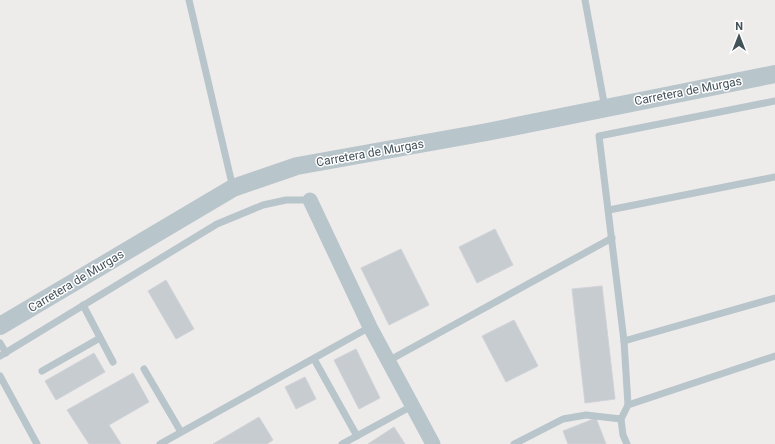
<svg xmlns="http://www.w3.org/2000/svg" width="775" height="444" viewBox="0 0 775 444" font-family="Roboto,sans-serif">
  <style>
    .building { fill: #c7ccd0; stroke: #cfd2d7 }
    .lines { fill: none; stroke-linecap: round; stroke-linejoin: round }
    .service { stroke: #b8c5cb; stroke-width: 7 }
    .minor { stroke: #b8c5cb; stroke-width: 15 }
    .tertiary { stroke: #b8c5cb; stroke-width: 18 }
    .labels { text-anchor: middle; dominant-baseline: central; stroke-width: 3; stroke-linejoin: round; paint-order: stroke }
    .street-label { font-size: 12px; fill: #435159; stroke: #fff }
  </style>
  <rect width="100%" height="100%" fill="#eeebeb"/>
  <g class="building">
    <path d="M 495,229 L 513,265 L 477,283 L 459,247 Z"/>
    <path d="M 401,249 L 429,305 L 389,325 L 361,268 Z"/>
    <path d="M 166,280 L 194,329 L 176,339 L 148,291 Z"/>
    <path d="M 602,286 L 615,399 L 585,403 L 572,289 Z"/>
    <path d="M 514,320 L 538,366 L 506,382 L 482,336 Z"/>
    <path d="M 356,349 L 380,398 L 359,409 L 334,360 Z"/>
    <path d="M 94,353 L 105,372 L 56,400 L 45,381 Z"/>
    <path d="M 133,373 L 149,402 L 109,425 L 121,444 L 89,444 L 67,410 Z"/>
    <path d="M 305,377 L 316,399 L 296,409 L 285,387 Z"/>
    <path d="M 259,417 L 273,440 L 267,444 L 213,444 Z"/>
    <path d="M 596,418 L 606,444 L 568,444 L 563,431 Z"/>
    <path d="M 394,427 L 405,444 L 368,444 Z"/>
  </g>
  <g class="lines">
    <g class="service">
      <path d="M 189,0 L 233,188"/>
      <path d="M 585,0 L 605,108"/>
      <path d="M 775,101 L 599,136 L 624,341 L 775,298"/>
      <path d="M 609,210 L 775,177"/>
      <path d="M 83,305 L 113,362"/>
      <path d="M 624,341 L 628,405 L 621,419 L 623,435 L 627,444"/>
      <path d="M 0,343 L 6,353"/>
      <path d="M 0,356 L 217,224 L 263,205 L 286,200 L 310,200"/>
      <path d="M 314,359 L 357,436"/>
      <path d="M 388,361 L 612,238"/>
      <path d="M 144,369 L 181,432"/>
      <path d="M 42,371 L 100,338"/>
      <path d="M 0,376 L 37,444"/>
      <path d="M 628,405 L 775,356"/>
      <path d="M 160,444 L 370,327"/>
      <path d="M 342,444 L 412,406"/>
      <path d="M 514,444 L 563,419 L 586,415 L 621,419"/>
    </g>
    <path class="minor" d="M 310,200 L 370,327 L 433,444"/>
    <path class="tertiary" d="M 0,326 L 233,188 L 297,166 L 487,132 L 775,74"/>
  </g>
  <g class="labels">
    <g class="street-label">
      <text transform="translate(688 91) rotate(-11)">Carretera de Murgas</text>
      <text transform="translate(370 153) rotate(-10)">Carretera de Murgas</text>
      <text transform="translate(76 281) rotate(-31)">Carretera de Murgas</text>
    </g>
  </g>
  <g transform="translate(739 36)" stroke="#ffffff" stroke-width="3" paint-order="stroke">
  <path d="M0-3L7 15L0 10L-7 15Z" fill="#435159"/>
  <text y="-6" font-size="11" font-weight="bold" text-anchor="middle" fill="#435159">N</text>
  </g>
</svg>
